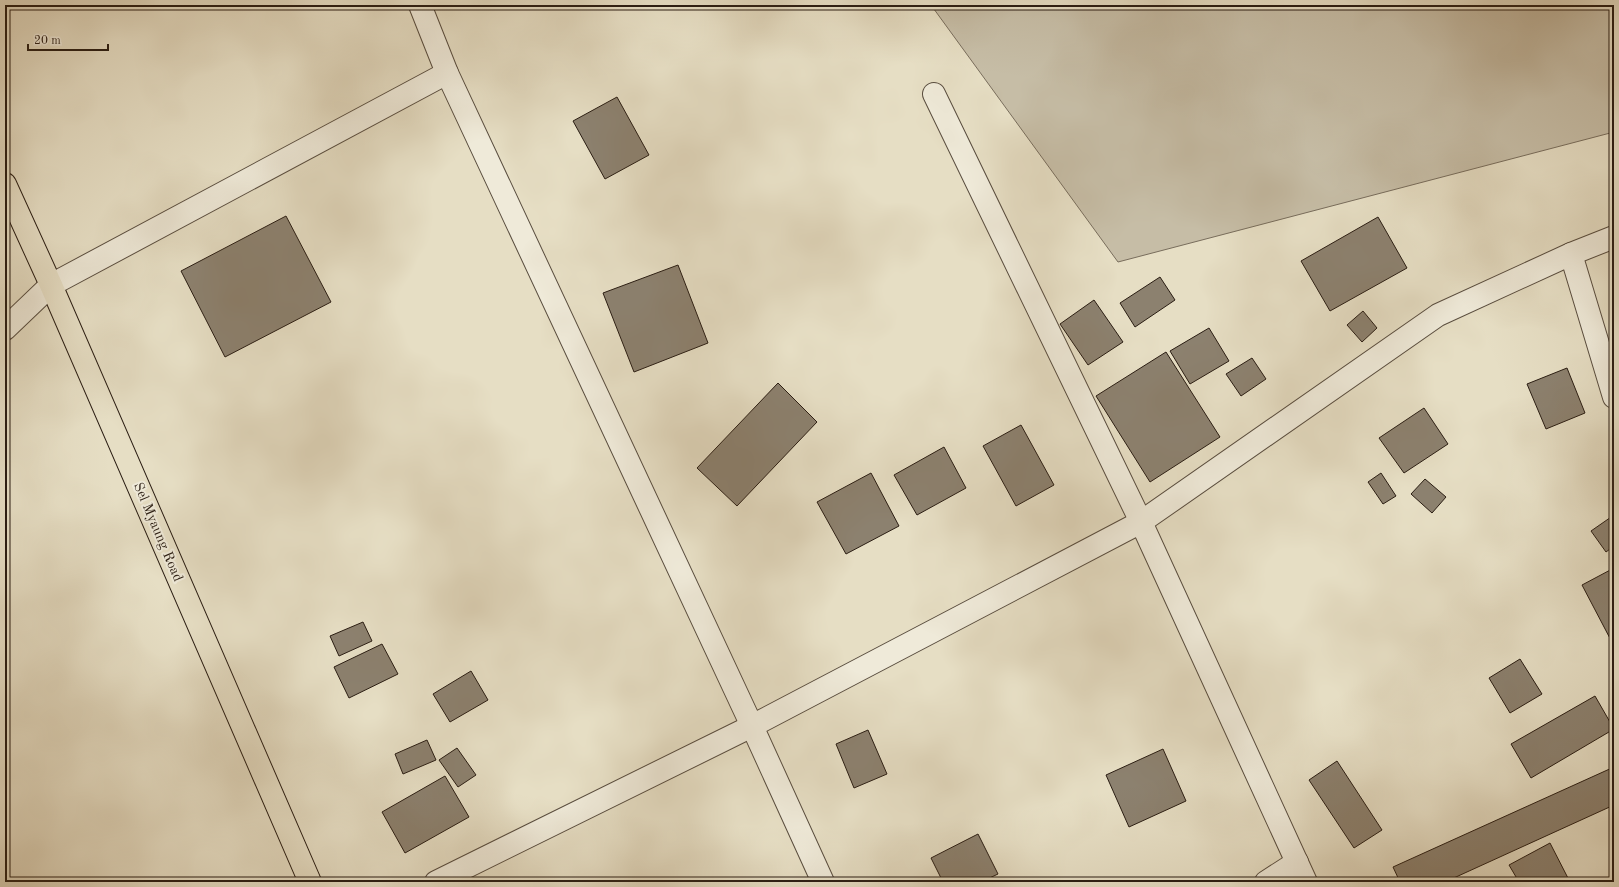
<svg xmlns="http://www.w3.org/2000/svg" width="1619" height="887" viewBox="0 0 1619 887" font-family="'Old Standard TT',serif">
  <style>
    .green { fill: #c6bda6; stroke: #786d5c }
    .building { fill: #8c816f; stroke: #2a1d13 }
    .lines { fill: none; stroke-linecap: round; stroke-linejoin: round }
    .minor-casing { stroke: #594d3f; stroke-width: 24 }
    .major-casing { stroke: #2a1d13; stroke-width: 24 }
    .minor { stroke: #efead9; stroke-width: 22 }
    .major { stroke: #e6dec4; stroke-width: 22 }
    .labels { text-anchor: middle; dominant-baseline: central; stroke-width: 4; stroke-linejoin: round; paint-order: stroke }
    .street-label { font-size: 14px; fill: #2a1d13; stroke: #efead9 }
  </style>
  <rect width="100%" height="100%" fill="#e6dec4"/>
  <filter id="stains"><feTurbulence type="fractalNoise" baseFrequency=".005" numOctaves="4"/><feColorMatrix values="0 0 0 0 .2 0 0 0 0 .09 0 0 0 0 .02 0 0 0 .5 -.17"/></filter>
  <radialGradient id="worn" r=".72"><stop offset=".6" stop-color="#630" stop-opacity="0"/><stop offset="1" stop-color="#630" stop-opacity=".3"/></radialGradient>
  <path class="green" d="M 931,5 L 1614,5 L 1614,132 L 1118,262 Z"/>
  <g class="building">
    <path d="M 617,97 L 649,155 L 605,179 L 573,121 Z"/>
    <path d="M 286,216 L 331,302 L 225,357 L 181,271 Z"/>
    <path d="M 1378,217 L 1407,268 L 1330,311 L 1301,261 Z"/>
    <path d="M 678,265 L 708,343 L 634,372 L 603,293 Z"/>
    <path d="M 1160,277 L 1175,300 L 1135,327 L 1120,303 Z"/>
    <path d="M 1094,300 L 1123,342 L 1088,365 L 1060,324 Z"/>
    <path d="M 1363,311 L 1377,328 L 1362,342 L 1347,325 Z"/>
    <path d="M 1209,328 L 1229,361 L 1190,384 L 1170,351 Z"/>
    <path d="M 1166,352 L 1220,437 L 1150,482 L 1096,396 Z"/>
    <path d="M 1252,358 L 1266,379 L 1241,396 L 1226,374 Z"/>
    <path d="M 1567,368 L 1585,413 L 1546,429 L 1527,384 Z"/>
    <path d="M 778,383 L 817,422 L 737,506 L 697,468 Z"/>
    <path d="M 1424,408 L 1448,444 L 1404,473 L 1379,438 Z"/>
    <path d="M 1021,425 L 1054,485 L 1016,506 L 983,446 Z"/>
    <path d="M 944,447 L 966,488 L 917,515 L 894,475 Z"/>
    <path d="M 871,473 L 899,526 L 846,554 L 817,502 Z"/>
    <path d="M 1381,473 L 1396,496 L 1383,504 L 1368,482 Z"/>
    <path d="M 1425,479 L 1446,497 L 1432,513 L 1411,494 Z"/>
    <path d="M 1614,515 L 1614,546 L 1606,552 L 1591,531 Z"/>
    <path d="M 1614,568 L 1614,646 L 1582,585 Z"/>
    <path d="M 363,622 L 372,641 L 339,656 L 330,636 Z"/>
    <path d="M 382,644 L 398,674 L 349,698 L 334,667 Z"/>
    <path d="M 1520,659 L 1542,694 L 1510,713 L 1489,678 Z"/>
    <path d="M 471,671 L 488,700 L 450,722 L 433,694 Z"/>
    <path d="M 1595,696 L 1614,729 L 1531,778 L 1511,744 Z"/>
    <path d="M 868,730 L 887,774 L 854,788 L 836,744 Z"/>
    <path d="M 427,740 L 436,760 L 403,774 L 395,754 Z"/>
    <path d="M 457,748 L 476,775 L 458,787 L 439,760 Z"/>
    <path d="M 1163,749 L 1186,801 L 1129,827 L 1106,775 Z"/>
    <path d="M 1337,761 L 1382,830 L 1354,848 L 1309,780 Z"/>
    <path d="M 1614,767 L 1614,805 L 1445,882 L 1400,882 L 1393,867 Z"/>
    <path d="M 445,776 L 469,817 L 405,853 L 382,812 Z"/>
    <path d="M 978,834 L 998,874 L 981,882 L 943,882 L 931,858 Z"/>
    <path d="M 1550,843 L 1570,882 L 1519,882 L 1509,865 Z"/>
  </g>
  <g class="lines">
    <g class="minor-casing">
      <g id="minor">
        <path d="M 420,5 L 447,73"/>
        <path d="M 934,94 L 1141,522 L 1306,882"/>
        <path d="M 1571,254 L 1614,397"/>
        <path d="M 5,329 L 51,285 L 447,73 L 752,726 L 823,882"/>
        <path d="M 436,882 L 752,726 L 1141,522 L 1438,315 L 1571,254 L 1614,237"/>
        <path d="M 1266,882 L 1297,862"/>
      </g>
    </g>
    <g class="major-casing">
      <path id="major" d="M 5,184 L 51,285 L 310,882"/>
    </g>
    <use href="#minor" class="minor"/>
    <use href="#major" class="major"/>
  </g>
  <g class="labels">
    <g class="street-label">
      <text transform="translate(158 532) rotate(67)">Sel Myaung Road</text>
    </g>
  </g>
  <rect width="1619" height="887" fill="none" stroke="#e6dec4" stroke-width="20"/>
  <rect x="6" y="6" width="1607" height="875" fill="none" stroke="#2a1d13" stroke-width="2"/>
  <rect x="10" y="10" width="1599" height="867" fill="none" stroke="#2a1d13"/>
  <path d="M28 44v6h80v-6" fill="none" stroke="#2a1d13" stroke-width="2"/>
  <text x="34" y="44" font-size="12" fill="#2a1d13" stroke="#efead9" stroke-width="3" paint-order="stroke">20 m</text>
  <rect width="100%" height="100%" filter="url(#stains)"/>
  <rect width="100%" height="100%" fill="url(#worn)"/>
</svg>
